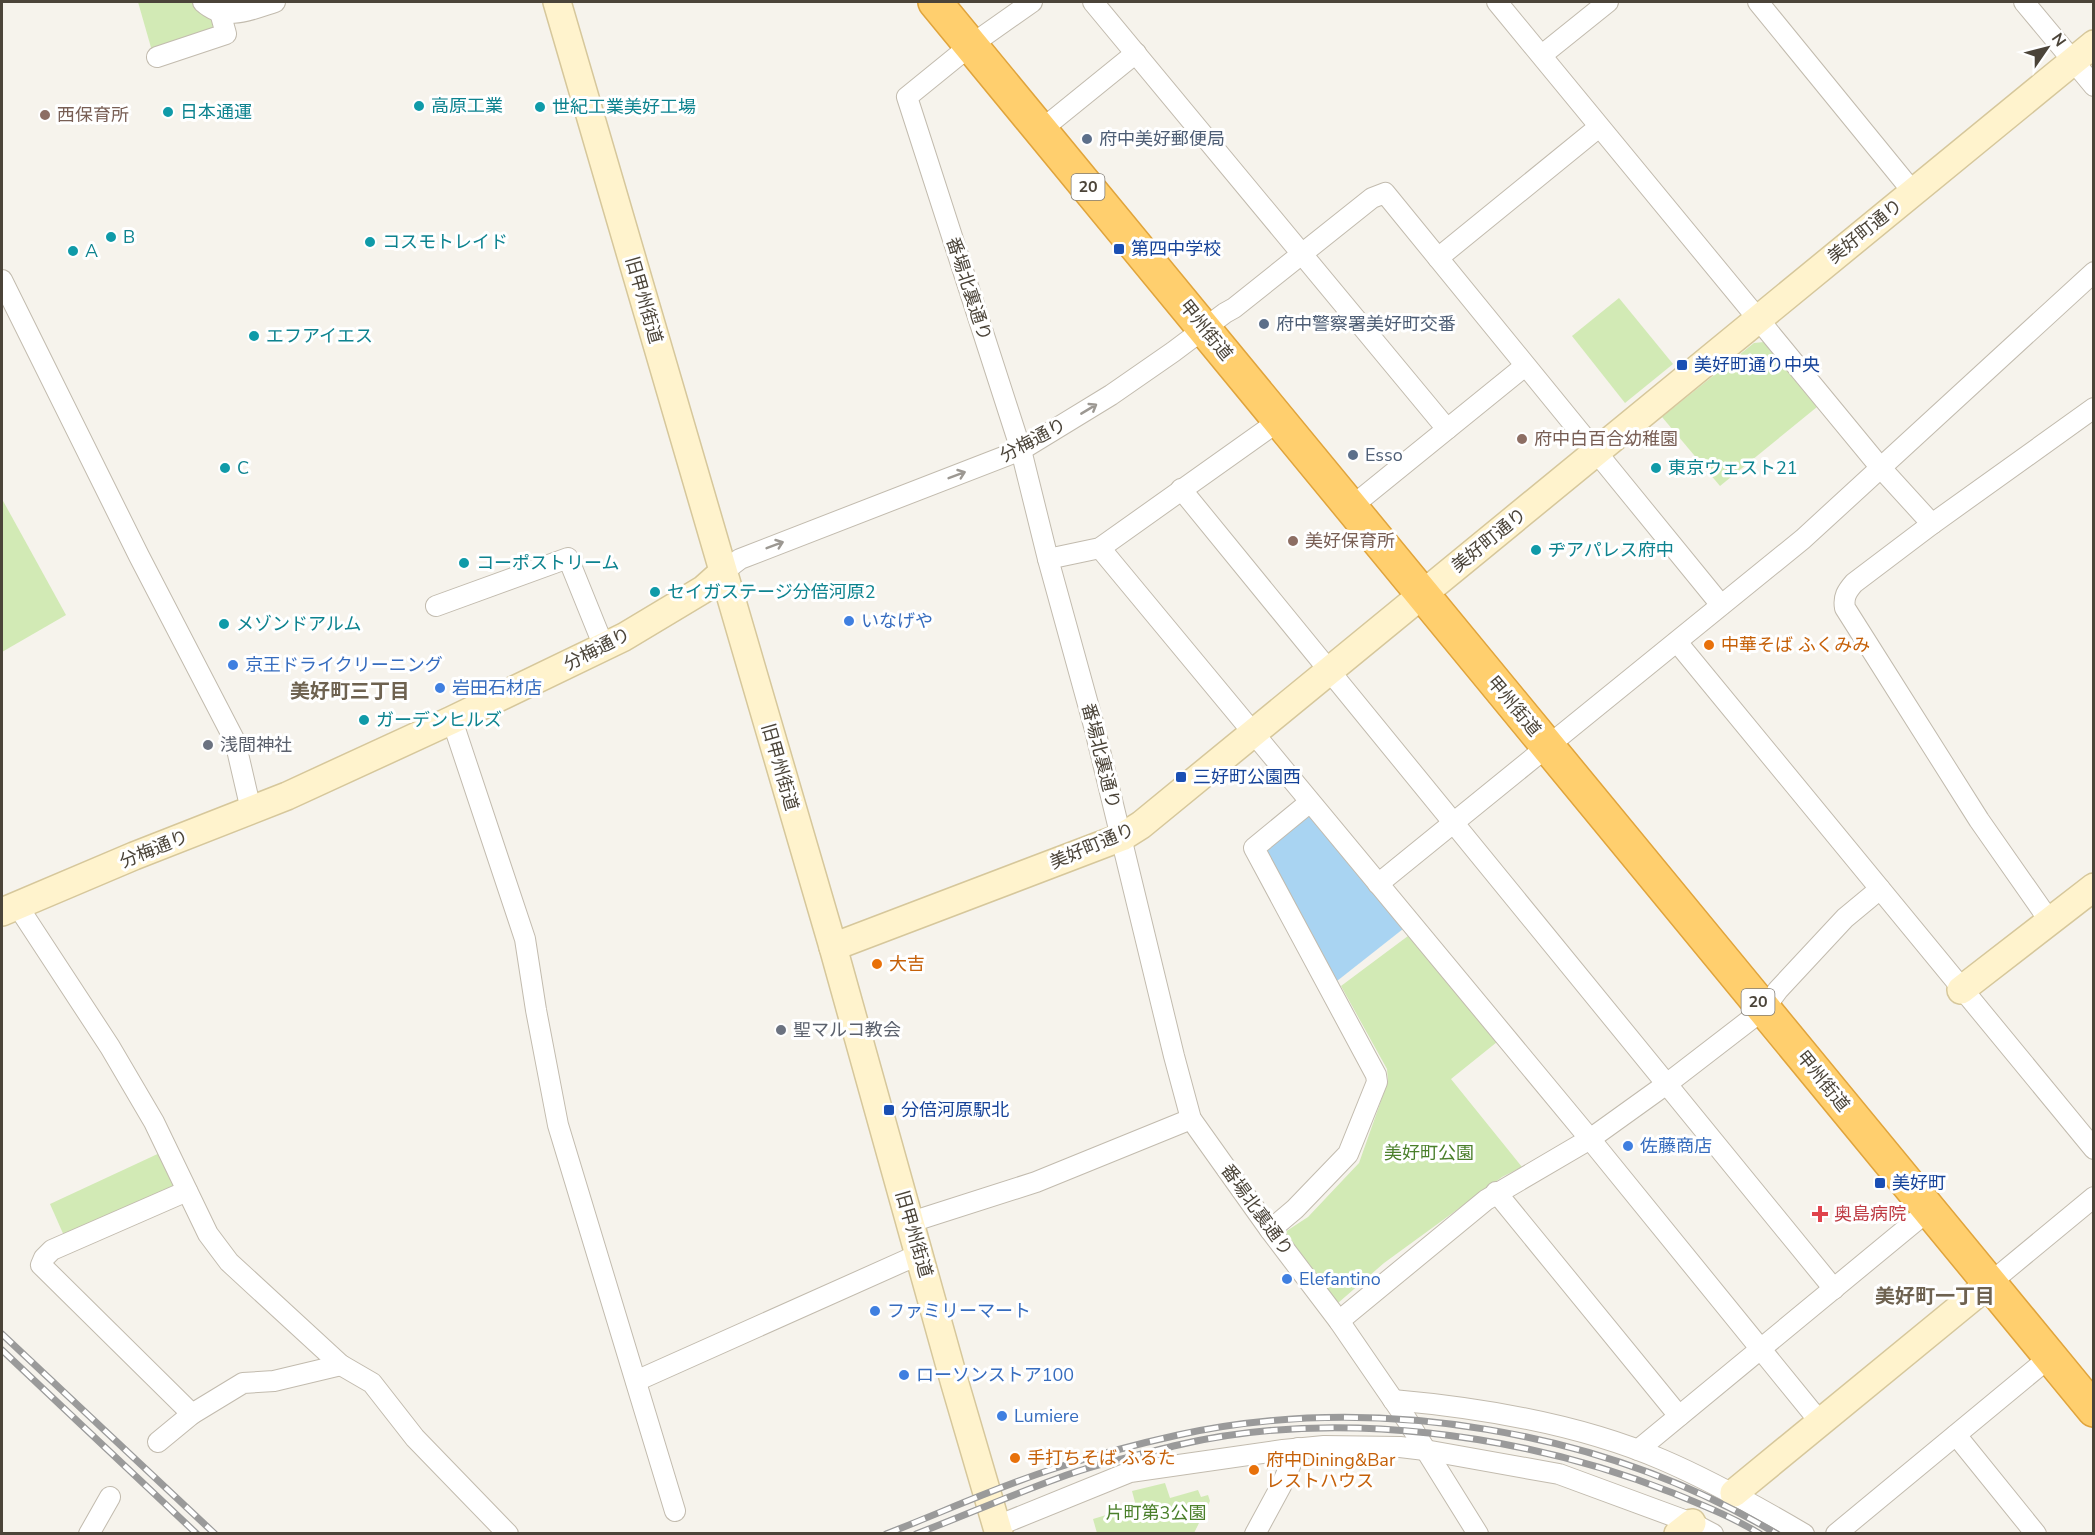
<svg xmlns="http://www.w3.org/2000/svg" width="2095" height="1535" viewBox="0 0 2095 1535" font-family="'Nunito Sans','Noto Sans JP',sans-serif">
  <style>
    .green { fill: #d2eab5 }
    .water { fill: #a9d4f2 }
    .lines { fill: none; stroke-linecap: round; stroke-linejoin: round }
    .street-casing { stroke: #c2bbae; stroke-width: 22 }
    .secondary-casing { stroke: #d6c79b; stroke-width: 30 }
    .highway-casing { stroke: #e0a43c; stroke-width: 36 }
    .street { stroke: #fff; stroke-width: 20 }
    .secondary { stroke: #fff3cd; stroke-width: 27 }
    .highway { stroke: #ffcf6e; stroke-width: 33 }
    .rail-casing { stroke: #9a9a9a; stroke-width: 7 }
    .rail { stroke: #fff; stroke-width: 4.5; stroke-dasharray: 14; stroke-linecap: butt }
    .oneway { stroke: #9c9892 }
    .culture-dot { fill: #0f9aa8; stroke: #fff; stroke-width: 2 }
    .education-dot { fill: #8d6e63; stroke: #fff; stroke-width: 2 }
    .service-dot { fill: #5c6f8a; stroke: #fff; stroke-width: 2 }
    .transit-dot { fill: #1a4fb4; stroke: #fff; stroke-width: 2 }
    .shop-dot { fill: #3f7fe0; stroke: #fff; stroke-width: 2 }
    .food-dot { fill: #e8710a; stroke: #fff; stroke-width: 2 }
    .worship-dot { fill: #6b7280; stroke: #fff; stroke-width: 2 }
    .health-dot { fill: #e0444e; stroke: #fff; stroke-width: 2 }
    .labels { text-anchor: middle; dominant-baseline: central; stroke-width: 6; stroke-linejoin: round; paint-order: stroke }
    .shield { fill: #fff; stroke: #817c74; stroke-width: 1.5 }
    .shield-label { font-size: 16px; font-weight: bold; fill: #4b4439 }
    .culture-label { font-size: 18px; fill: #0d838f; stroke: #fff; text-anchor: start }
    .education-label { font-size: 18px; fill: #785e54; stroke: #fff; text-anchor: start }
    .service-label { font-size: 18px; fill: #4e5e75; stroke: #fff; text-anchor: start }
    .street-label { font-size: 18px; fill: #4b4439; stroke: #fff }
    .transit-label { font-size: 18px; fill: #164399; stroke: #fff; text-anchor: start }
    .shop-label { font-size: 18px; fill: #366cbe; stroke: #fff; text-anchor: start }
    .food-label { font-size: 18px; fill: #c56008; stroke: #fff; text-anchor: start }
    .worship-label { font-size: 18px; fill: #5b616d; stroke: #fff; text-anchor: start }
    .park-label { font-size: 18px; fill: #4a7f2a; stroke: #fff }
    .health-label { font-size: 18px; fill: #be3a42; stroke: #fff; text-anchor: start }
    .neighbourhood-label { font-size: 20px; font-weight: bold; fill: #6e6250; stroke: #fff }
  </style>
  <rect width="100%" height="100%" fill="#f6f3ec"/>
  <g class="green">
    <path d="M 138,2 L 193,2 L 204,11 L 214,12 L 220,30 L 152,51 Z"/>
    <path d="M 1619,298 L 1673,364 L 1625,403 L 1572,336 Z"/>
    <path d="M 1764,342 L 1817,407 L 1720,486 L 1662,417 L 1754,343 Z"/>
    <path d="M 2,499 L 66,615 L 2,652 Z"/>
    <path d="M 1408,936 L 1497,1042 L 1451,1079 L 1522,1167 L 1502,1177 L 1384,1263 L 1338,1303 L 1285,1232 L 1308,1217 L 1359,1163 L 1388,1081 L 1387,1069 L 1341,986 Z"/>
    <path d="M 164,1151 L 182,1187 L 65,1238 L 50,1204 Z"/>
    <path d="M 1165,1483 L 1170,1498 L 1198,1490 L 1201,1497 L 1208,1495 L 1210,1501 L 1194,1533 L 1097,1533 L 1093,1519 L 1136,1506 L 1132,1491 Z"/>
  </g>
  <path class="water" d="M 1308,815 L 1403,929 L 1337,981 L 1266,849 Z"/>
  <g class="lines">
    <g class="street-casing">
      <g id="street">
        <path d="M 203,2 C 225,22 250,10 275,2"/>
        <path d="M 1032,2 L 971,45 L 907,97 L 1021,450 L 1048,559 L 1094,726 L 1174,1056 L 1191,1119 L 1270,1230 L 1339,1321 L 1407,1420 L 1478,1534"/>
        <path d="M 1093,2 L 1447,429"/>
        <path d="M 1497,2 L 1880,467 L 1932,524"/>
        <path d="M 1758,2 L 1913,192"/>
        <path d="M 2024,2 L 2094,86"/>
        <path d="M 1542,55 L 1608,2"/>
        <path d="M 157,57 L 226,34 L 220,12"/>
        <path d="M 1041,130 L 1136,53"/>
        <path d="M 1438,258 L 1599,127"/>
        <path d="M 2,280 L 139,556 L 235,741 L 251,810"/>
        <path d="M 1181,489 L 1834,1289"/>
        <path d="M 1351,507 L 1525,366"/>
        <path d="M 1100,548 L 1590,1139 L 1820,1422"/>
        <path d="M 1048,559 L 1100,548 L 1280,420"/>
        <path d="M 723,572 L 740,559 L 1021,450 L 1111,395 L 1173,352 L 1225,313 L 1234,308 L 1372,198 L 1385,193 L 1721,605"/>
        <path d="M 436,606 L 568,558 L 604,647"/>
        <path d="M 1677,642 L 2094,1149"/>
        <path d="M 452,720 L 525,939 L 536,1010 L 558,1125 L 675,1511"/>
        <path d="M 1378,884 L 1803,539 L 2094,272"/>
        <path d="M 17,905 L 110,1047 L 154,1122 L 208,1234 L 229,1262 L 341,1365 L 372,1383 L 415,1438 L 508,1534"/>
        <path d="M 2049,920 L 1979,820 L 1845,608 C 1843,597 1847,591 1854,583 L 1932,524 L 2094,408"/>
        <path d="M 187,1191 L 52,1250 L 44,1258 L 41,1265 L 192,1414"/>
        <path d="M 1496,1192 L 1679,1416"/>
        <path d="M 911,1222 L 1036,1182 L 1191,1119"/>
        <path d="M 1270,1230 L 1295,1209 L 1348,1154 L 1377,1082 L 1376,1075 L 1254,848 L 1310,802"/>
        <path d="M 1990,1283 L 2094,1197"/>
        <path d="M 1339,1321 L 1486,1200 L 1590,1139 L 1668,1083 L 1764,1009 L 1778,990 L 1845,918 L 1880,889"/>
        <path d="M 636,1381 L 920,1254"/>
        <path d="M 1393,1400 C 1483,1408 1580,1424 1663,1460 C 1712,1481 1758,1507 1804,1534"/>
        <path d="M 1956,1435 L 2036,1534"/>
        <path d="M 158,1442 L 192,1414 L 243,1383 L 274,1381 L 341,1365"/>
        <path d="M 1638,1450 L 1929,1210"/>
        <path d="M 997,1526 L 1130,1472 L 1283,1450 L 1324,1446 L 1400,1447 L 1425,1450 L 1559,1474 L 1692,1523 L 1713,1534"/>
        <path d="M 89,1534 L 110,1497"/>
        <path d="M 1255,1534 L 1281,1486 L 1298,1448"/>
        <path d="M 1836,1534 L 2050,1357"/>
      </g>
    </g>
    <g class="secondary-casing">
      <g id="secondary">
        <path d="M 557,2 L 833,947 L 955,1384 L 999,1534"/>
        <path d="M 2,912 L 134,856 L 287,796 L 452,720 L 624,637 L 704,589 L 723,572"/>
        <path d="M 833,947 L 1122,837 L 1141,825 L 2094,44"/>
        <path d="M 1961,990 L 2094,887"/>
        <path d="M 1734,1493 L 1990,1283"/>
        <path d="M 1678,1534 L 1692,1523"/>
      </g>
    </g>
    <g class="highway-casing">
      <path id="highway" d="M 935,2 L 2094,1410"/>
    </g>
    <use href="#street" class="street"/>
    <use href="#secondary" class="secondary"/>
    <use href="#highway" class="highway"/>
    <g class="rail-casing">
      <g id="rail">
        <path d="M 2,1334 L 215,1534"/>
        <path d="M 2,1350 L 197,1534"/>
        <path d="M 886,1534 C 943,1512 999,1486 1056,1468 C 1096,1455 1137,1444 1178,1435 C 1376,1392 1603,1430 1777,1534"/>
        <path d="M 916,1534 C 963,1516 1009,1496 1056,1479 C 1095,1464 1138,1455 1178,1445 C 1336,1408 1524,1434 1673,1493 C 1702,1505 1733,1517 1760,1534"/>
      </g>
    </g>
    <use href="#rail" class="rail"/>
  </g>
  <defs><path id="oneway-shaft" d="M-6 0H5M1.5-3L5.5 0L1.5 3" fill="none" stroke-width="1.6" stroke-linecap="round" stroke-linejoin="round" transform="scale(1.5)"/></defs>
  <g class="oneway">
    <use href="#oneway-shaft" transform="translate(1089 409) rotate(-31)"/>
    <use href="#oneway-shaft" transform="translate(957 475) rotate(-21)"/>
    <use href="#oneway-shaft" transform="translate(775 545) rotate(-21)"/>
  </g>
  <g class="culture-dot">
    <circle cx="419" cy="106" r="6"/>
    <circle cx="540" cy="107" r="6"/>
    <circle cx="168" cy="112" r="6"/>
    <circle cx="111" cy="237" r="6"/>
    <circle cx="370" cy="242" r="6"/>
    <circle cx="73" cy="251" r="6"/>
    <circle cx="254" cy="336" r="6"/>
    <circle cx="225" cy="468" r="6"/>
    <circle cx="1656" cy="468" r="6"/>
    <circle cx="1536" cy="550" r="6"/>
    <circle cx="464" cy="563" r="6"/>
    <circle cx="655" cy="592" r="6"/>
    <circle cx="224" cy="624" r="6"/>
    <circle cx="364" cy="720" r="6"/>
  </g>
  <g class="education-dot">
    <circle cx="45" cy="115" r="6"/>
    <circle cx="1522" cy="439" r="6"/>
    <circle cx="1293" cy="541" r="6"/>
  </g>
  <g class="service-dot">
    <circle cx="1087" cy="139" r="6"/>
    <circle cx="1264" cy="324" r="6"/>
    <circle cx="1353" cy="455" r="6"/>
  </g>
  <g class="transit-dot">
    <rect x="1113" y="243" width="12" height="12" rx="3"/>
    <rect x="1676" y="359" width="12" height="12" rx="3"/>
    <rect x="1175" y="771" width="12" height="12" rx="3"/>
    <rect x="883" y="1104" width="12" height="12" rx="3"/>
    <rect x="1874" y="1177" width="12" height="12" rx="3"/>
  </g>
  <g class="shop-dot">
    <circle cx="849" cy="621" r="6"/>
    <circle cx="233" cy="665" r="6"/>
    <circle cx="440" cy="688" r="6"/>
    <circle cx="1628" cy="1146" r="6"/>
    <circle cx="1287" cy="1279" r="6"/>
    <circle cx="875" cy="1311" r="6"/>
    <circle cx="904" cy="1375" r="6"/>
    <circle cx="1002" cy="1416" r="6"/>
  </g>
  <g class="food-dot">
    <circle cx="1709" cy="645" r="6"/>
    <circle cx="877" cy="964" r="6"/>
    <circle cx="1015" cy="1458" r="6"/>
    <circle cx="1254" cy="1470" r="6"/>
  </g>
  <g class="worship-dot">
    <circle cx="208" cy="745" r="6"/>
    <circle cx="781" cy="1030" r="6"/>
  </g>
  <path class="health-dot" d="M1817 1205h6v6h6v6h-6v6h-6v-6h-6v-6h6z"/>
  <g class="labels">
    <g class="shield">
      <rect x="1071.5" y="174" width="33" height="26" rx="4.5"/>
      <rect x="1741.5" y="989" width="33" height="26" rx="4.5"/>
    </g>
    <g class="shield-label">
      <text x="1088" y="187">20</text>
      <text x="1758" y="1002">20</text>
    </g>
    <g class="culture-label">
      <text x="431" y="106">高原工業</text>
      <text x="552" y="107">世紀工業美好工場</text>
      <text x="180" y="112">日本通運</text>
      <text x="123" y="237">B</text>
      <text x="382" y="242">コスモトレイド</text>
      <text x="85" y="251">A</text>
      <text x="266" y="336">エフアイエス</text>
      <text x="237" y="468">C</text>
      <text x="1668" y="468">東京ウェスト21</text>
      <text x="1548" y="550">ヂアパレス府中</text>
      <text x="476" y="563">コーポストリーム</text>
      <text x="667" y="592">セイガステージ分倍河原2</text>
      <text x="236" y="624">メゾンドアルム</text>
      <text x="376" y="720">ガーデンヒルズ</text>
    </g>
    <g class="education-label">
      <text x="57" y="115">西保育所</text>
      <text x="1534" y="439">府中白百合幼稚園</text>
      <text x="1305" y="541">美好保育所</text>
    </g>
    <g class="service-label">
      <text x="1099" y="139">府中美好郵便局</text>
      <text x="1276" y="324">府中警察署美好町交番</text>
      <text x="1365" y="455">Esso</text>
    </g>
    <g class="street-label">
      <text transform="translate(1865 231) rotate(-39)">美好町通り</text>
      <text transform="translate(969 289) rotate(72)">番場北裏通り</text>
      <text transform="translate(644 300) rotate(74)">旧甲州街道</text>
      <text transform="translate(1206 330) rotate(51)">甲州街道</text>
      <text transform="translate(1033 440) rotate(-28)">分梅通り</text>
      <text transform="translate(1489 540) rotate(-39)">美好町通り</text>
      <text transform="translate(597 649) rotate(-27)">分梅通り</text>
      <text transform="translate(1514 706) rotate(50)">甲州街道</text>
      <text transform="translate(1101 756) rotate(76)">番場北裏通り</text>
      <text transform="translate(780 767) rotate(74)">旧甲州街道</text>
      <text transform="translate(1092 846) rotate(-23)">美好町通り</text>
      <text transform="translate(154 849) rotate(-22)">分梅通り</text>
      <text transform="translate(1823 1081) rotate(51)">甲州街道</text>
      <text transform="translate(1257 1210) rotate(54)">番場北裏通り</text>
      <text transform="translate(914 1234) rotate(74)">旧甲州街道</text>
    </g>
    <g class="transit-label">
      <text x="1131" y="249">第四中学校</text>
      <text x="1694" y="365">美好町通り中央</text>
      <text x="1193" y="777">三好町公園西</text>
      <text x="901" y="1110">分倍河原駅北</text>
      <text x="1892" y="1183">美好町</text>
    </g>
    <g class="shop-label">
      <text x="861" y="621">いなげや</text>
      <text x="245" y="665">京王ドライクリーニング</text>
      <text x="452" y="688">岩田石材店</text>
      <text x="1640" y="1146">佐藤商店</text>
      <text x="1299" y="1279">Elefantino</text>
      <text x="887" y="1311">ファミリーマート</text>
      <text x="916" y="1375">ローソンストア100</text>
      <text x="1014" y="1416">Lumiere</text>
    </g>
    <g class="food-label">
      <text x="1721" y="645">中華そば ふくみみ</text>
      <text x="889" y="964">大吉</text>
      <text x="1027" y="1458">手打ちそば ふるた</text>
      <text x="1266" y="1460">府中Dining&amp;Bar<tspan x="1266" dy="21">レストハウス</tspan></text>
    </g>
    <g class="worship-label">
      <text x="220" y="745">浅間神社</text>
      <text x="793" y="1030">聖マルコ教会</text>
    </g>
    <g class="park-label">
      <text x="1429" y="1153">美好町公園</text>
      <text x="1156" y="1513">片町第3公園</text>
    </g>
    <g class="health-label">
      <text x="1834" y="1214">奥島病院</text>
    </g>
    <g class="neighbourhood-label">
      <text x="350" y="691">美好町三丁目</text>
      <text x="1935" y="1296">美好町一丁目</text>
    </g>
  </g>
  <rect width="2095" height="1535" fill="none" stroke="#4b4439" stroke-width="6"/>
  <g transform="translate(2047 48) rotate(55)" stroke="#ffffff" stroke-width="4.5" paint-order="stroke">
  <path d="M0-4.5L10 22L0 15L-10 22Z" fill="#4b4439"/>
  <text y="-9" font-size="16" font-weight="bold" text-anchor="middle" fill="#4b4439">N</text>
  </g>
</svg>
